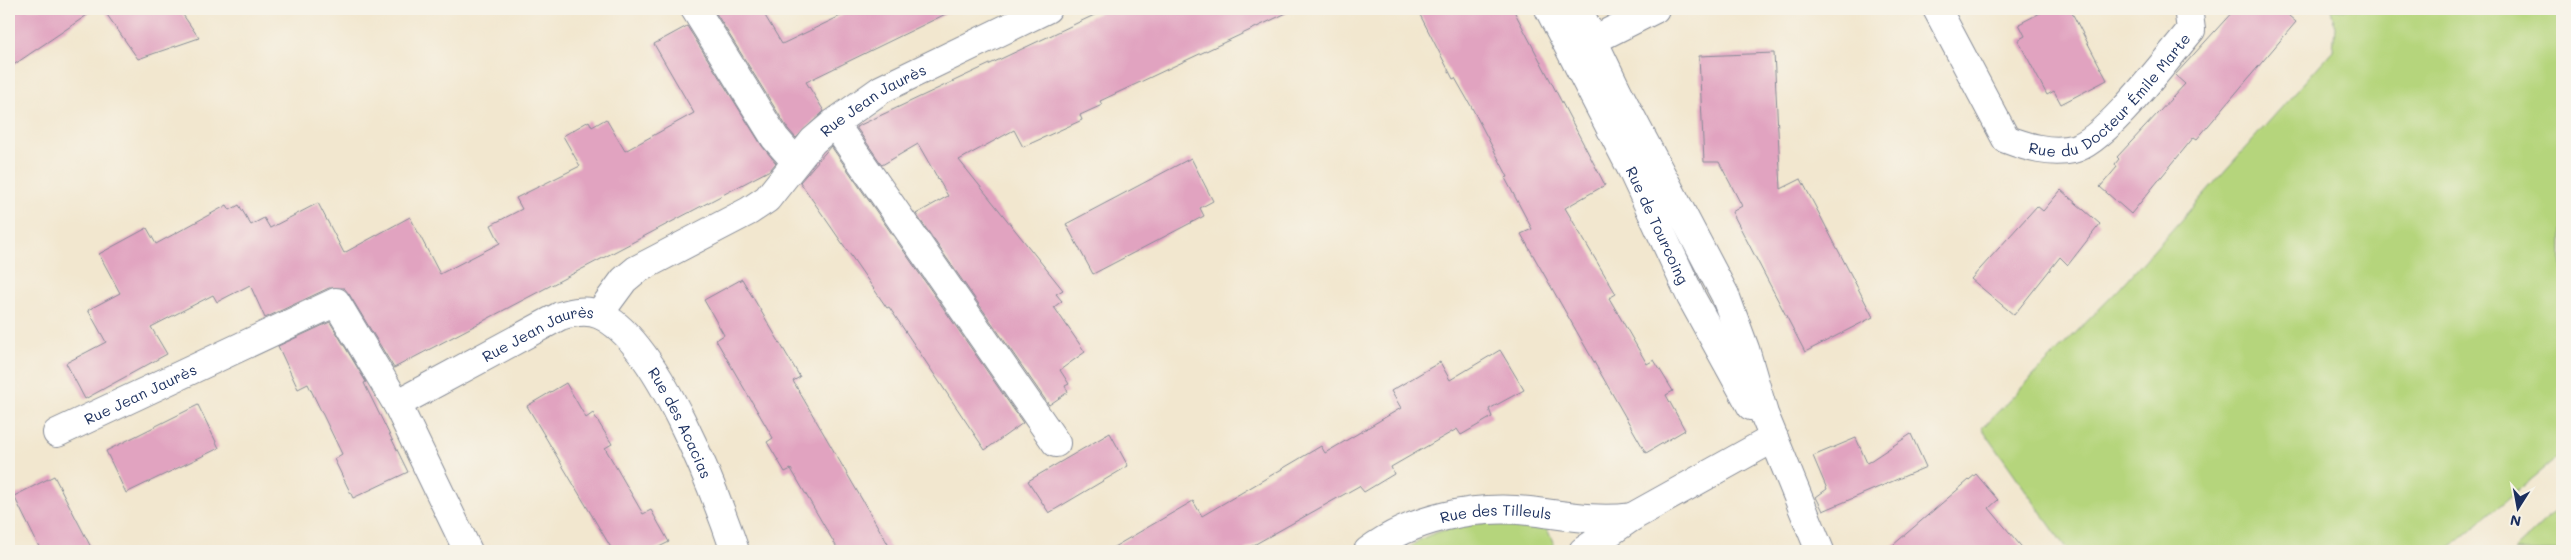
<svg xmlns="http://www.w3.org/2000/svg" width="2571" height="560" viewBox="0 0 2571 560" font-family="Mali,sans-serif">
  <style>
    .green { fill: #b5d57c; stroke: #68826d }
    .building { fill: #e1a3c0 }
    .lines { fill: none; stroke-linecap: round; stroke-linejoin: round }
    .minor-casing { stroke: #868b96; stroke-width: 30 }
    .secondary-casing { stroke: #868b96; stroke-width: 30 }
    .minor { stroke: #fff; stroke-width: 28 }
    .secondary { stroke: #fff; stroke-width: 28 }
    .labels { text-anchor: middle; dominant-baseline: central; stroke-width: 4; stroke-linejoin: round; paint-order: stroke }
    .street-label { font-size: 15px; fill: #1b2f5e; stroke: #f7f3e8 }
  </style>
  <rect width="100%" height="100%" fill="#f7f3e8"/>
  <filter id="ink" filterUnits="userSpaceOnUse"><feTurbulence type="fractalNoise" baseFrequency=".02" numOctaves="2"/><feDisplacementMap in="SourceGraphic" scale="10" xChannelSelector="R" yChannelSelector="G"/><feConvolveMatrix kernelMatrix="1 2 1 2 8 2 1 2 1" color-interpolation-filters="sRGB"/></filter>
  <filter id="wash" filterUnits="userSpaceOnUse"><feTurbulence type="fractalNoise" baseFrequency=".0096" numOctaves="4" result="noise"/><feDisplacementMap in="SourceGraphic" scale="20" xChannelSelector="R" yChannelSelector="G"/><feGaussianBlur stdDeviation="1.12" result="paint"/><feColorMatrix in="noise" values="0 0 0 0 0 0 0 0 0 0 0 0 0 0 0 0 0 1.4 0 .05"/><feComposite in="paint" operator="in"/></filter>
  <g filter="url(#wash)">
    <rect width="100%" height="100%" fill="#f2e7cf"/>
    <g class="green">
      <path d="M 2331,9 L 2562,9 L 2562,454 L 2445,551 L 2068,551 L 1982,428 L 2120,288 L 2333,50 L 2335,27 Z"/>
      <path d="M 2562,505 L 2562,551 L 2513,551 Z"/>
      <path d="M 1494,522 L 1546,527 L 1554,544 L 1550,551 L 1407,551 C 1422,530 1470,524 1494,522 Z"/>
    </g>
    <g id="blocks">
      <g class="building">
        <path d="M 9,9 L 96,9 L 9,68 Z"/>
        <path d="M 103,9 L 179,9 L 199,38 L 138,59 Z"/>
        <path d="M 716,9 L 761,9 L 782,44 L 855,9 L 956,9 L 806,82 L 824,111 L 796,138 L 788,129 L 714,10 Z"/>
        <path d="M 1107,9 L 1295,9 L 1100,101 L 1102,105 L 1080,115 L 1082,120 L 1023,147 L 1014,130 L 959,160 L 1063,290 L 1056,294 L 1062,301 L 1054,307 L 1085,352 L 1060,370 L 1069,384 L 1065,386 L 1068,392 L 1049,405 L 916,214 L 948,196 L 918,144 L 882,165 L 856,127 Z"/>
        <path d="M 1417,9 L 1513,9 L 1605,185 L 1565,208 L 1616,294 L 1609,298 L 1647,364 L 1654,360 L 1673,391 L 1666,395 L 1685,430 L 1646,453 L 1521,234 L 1532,229 L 1505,178 L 1508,177 L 1471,106 L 1455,78 L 1453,79 Z"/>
        <path d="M 2048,9 L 2070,9 L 2107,80 L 2061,104 L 2054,91 L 2047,95 L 2018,40 L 2025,36 L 2019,24 Z"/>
        <path d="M 2235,9 L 2281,9 L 2296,22 L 2197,139 L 2194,137 L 2131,214 L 2100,187 L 2117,167 L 2115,164 L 2119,159 L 2117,157 L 2185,84 L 2175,75 Z"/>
        <path d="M 687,26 L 762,146 L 776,163 L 770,170 L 394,368 L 349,294 L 344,288 L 329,288 L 265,318 L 250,285 L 217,302 L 213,295 L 151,327 L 167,354 L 85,399 L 66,363 L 106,342 L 88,310 L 120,293 L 99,254 L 147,228 L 156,244 L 227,205 L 230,210 L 239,205 L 251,225 L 264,218 L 270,228 L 318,203 L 344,253 L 410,217 L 440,274 L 500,243 L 491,225 L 522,209 L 516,198 L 580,166 L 563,136 L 589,121 L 592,127 L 606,119 L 625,151 L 694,113 L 654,44 Z"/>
        <path d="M 1774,53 L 1781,189 L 1801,179 L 1873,317 L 1805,352 L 1732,212 L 1742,206 L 1719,162 L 1704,162 L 1699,56 Z"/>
        <path d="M 831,146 L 1023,423 L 985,450 L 889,307 L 887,308 L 800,182 Z"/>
        <path d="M 1191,158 L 1213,201 L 1200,208 L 1204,216 L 1093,274 L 1066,224 Z"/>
        <path d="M 2061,190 L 2100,224 L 2068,265 L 2060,257 L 2014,315 L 1971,279 L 2037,206 L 2043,211 Z"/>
        <path d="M 742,279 L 800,377 L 793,381 L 892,551 L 839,551 L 791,469 L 785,472 L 767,442 L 773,438 L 716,340 L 724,335 L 704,300 Z"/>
        <path d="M 330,322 L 366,382 L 364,383 L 408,472 L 353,498 L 334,459 L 342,454 L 308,384 L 298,389 L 278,346 Z"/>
        <path d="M 1500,350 L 1524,390 L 1489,409 L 1492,417 L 1461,435 L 1457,429 L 1391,467 L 1394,474 L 1364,492 L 1359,486 L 1243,551 L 1107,551 L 1193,501 L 1202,516 L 1321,446 L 1325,453 L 1401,408 L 1391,391 L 1440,362 L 1450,380 Z"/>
        <path d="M 566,383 L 586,418 L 593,413 L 602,428 L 612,444 L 605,448 L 643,514 L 651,510 L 669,542 L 651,551 L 613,551 L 527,406 Z"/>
        <path d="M 198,405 L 219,448 L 126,493 L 106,451 Z"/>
        <path d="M 1110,433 L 1128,466 L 1049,513 L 1028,481 Z"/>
        <path d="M 1911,434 L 1926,467 L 1823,511 L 1816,497 L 1827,489 L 1813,456 L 1856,438 L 1867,463 Z"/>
        <path d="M 1976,474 L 1998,500 L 1989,508 L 2025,551 L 1886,551 Z"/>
        <path d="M 54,476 L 93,551 L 41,551 L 14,496 Z"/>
      </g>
    </g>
  </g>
  <g filter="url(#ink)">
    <use href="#blocks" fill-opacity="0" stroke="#868b96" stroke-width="1"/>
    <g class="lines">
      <g class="minor-casing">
        <g id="minor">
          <path d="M 695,9 L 775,138 L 796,162"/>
          <path id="s1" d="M 1937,9 L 2006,139 C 2027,147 2050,154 2073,149 C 2104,143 2168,57 2191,30 L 2189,15"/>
          <path d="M 1572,51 L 1655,9"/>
          <path d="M 834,123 L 1056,443"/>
          <path id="s2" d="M 599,314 L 624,280 L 636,270 L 749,211 L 767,199 L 813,141 L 834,123 L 882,89 L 1047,9"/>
          <path d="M 397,404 L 468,551"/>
          <path id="s3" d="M 57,433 L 336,302 L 397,404 L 560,316 C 573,312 587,309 600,315 C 657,340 715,492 735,551"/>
          <path id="s4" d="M 1368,551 C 1412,518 1474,505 1529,511 C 1564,515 1596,522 1632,517"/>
          <path d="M 1583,551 L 1632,517 L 1774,438"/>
        </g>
      </g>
      <g class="secondary-casing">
        <g id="secondary">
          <path id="s5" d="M 1549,9 L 1631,168 L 1691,297 L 1751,406"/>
          <path d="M 1578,9 L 1618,92 L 1725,295 L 1745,349 L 1764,414 L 1820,551"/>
        </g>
      </g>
      <use href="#minor" class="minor"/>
      <use href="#secondary" class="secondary"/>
    </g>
  </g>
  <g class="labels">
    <g class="street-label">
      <text stroke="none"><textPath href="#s1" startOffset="275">Rue du Docteur Émile Marte</textPath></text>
      <text stroke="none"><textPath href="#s2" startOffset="354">Rue Jean Jaurès</textPath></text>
      <text stroke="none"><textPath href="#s5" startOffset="242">Rue de Tourcoing</textPath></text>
      <text stroke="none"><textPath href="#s3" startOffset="586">Rue Jean Jaurès</textPath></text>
      <text stroke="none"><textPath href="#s3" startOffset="92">Rue Jean Jaurès</textPath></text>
      <text stroke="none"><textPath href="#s3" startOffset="790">Rue des Acacias</textPath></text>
      <text stroke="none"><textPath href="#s4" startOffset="136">Rue des Tilleuls</textPath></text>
    </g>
  </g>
  <rect width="2571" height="560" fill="none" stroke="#f7f3e8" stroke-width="30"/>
  <g transform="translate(2518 508) rotate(191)" stroke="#f7f3e8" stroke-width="4" paint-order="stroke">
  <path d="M0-4L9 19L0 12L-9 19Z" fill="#1b2f5e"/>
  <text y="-8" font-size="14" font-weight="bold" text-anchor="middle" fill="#1b2f5e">N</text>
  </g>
</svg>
